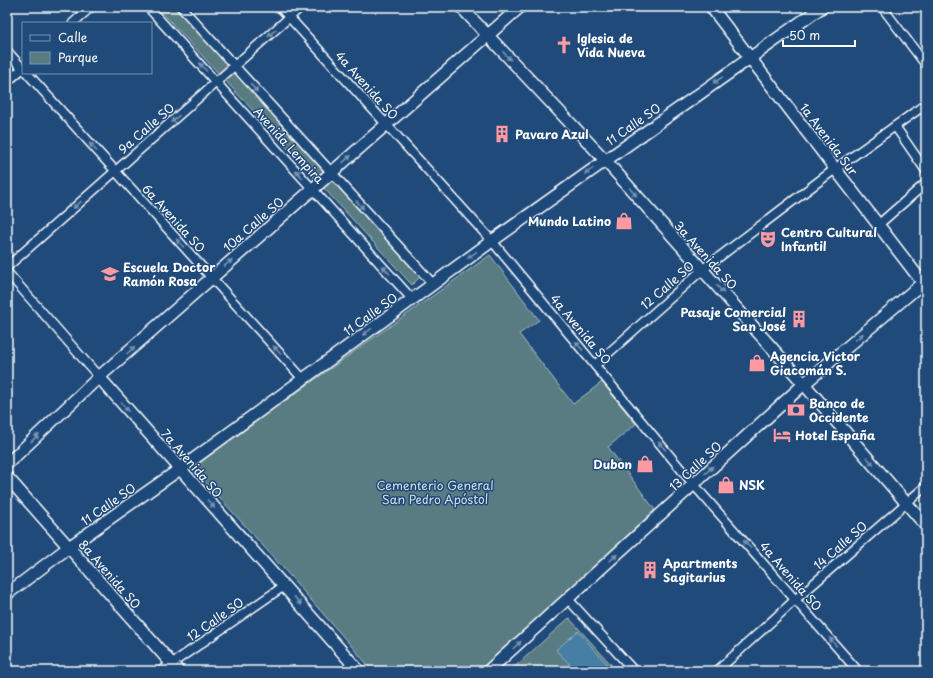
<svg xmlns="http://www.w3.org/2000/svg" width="933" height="678" viewBox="0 0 933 678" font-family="'Playpen Sans',sans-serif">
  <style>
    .green { fill: #587c82; stroke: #acbec0 }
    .water { fill: #477ea4; stroke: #91b2c8 }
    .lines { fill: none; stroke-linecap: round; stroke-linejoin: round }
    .street-casing { stroke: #fff; stroke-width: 11 }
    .secondary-casing { stroke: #fff; stroke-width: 14 }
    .street { stroke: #1f4a7a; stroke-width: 8 }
    .secondary { stroke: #1f4a7a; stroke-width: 11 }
    .oneway { fill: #7992af }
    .labels { text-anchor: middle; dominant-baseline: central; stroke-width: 3; stroke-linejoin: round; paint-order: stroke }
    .poi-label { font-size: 12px; font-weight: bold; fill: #fff; stroke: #1f4a7a; text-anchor: start }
    .street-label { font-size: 12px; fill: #fff; stroke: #1f4a7a }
    .park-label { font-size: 12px; fill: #d5dee0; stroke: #1f4a7a }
  </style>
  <rect width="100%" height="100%" fill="#1f4a7a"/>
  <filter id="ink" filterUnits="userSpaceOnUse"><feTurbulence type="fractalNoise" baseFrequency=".025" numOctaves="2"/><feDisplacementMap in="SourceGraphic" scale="8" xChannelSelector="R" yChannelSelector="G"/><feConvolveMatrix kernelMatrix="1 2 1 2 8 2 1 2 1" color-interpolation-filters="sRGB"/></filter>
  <g filter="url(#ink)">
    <g class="green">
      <path d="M 157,7 L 181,7 L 422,275 L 412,285 L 282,142 Z"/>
      <path d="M 490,255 L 539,320 L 519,334 L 573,404 L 602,382 L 636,424 L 608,447 L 655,510 L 480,671 L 373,671 L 291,577 L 192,467 Z"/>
      <path d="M 569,618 L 617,671 L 510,671 Z"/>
    </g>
    <path class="water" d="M 578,631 L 613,671 L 576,671 L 556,650 Z"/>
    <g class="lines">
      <g class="street-casing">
        <g id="street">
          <path d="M 148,7 L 412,299"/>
          <path d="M 181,7 L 433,284"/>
          <path d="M 280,7 L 492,241 L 694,485 L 858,671"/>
          <path d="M 882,7 L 926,65"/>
          <path d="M 73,23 L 91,7"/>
          <path d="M 7,51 L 23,69"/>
          <path d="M 27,73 L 303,379"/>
          <path d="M 7,82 L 23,68"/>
          <path d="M 895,126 L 926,171"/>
          <path d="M 878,225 L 926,183"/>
          <path d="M 7,267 L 301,7"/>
          <path d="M 7,272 L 99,377"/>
          <path d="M 595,365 L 702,270 L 835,169 L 926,104"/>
          <path d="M 568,599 L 634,671"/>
          <path d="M 161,671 L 284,586"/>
          <path d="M 717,671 L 796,599 L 926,486"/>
        </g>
      </g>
      <g class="secondary-casing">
        <g id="secondary">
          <path d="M 461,7 L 605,160 L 804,384 L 926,526"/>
          <path d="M 711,7 L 926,287"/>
          <path d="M 99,377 L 359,671"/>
          <path d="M 7,464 L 99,377 L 520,7"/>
          <path d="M 7,477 L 178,671"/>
          <path d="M 7,594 L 69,547 L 180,469 L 492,241 L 822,7"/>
          <path d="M 488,671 L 804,384 L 926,280"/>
        </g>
      </g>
      <use href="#street" class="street"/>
      <use href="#secondary" class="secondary"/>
    </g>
    <defs><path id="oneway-solid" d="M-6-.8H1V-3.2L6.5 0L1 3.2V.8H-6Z"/></defs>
    <g class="oneway">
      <use href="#oneway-solid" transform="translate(272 33) rotate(138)"/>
      <use href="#oneway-solid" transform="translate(507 56) rotate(47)"/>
      <use href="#oneway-solid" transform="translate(203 67) rotate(-132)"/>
      <use href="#oneway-solid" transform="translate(718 80) rotate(145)"/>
      <use href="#oneway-solid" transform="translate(254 88) rotate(48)"/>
      <use href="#oneway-solid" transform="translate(175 119) rotate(139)"/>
      <use href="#oneway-solid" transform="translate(93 147) rotate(-132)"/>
      <use href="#oneway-solid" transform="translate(347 159) rotate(-41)"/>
      <use href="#oneway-solid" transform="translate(589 171) rotate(144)"/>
      <use href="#oneway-solid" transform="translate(299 174) rotate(-132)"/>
      <use href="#oneway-solid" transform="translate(633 192) rotate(48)"/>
      <use href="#oneway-solid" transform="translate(77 205) rotate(139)"/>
      <use href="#oneway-solid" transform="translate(360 205) rotate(48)"/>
      <use href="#oneway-solid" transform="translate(180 243) rotate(-132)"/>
      <use href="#oneway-solid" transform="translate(472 255) rotate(144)"/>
      <use href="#oneway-solid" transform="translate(228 263) rotate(-41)"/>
      <use href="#oneway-solid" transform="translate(386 270) rotate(-132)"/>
      <use href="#oneway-solid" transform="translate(720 289) rotate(48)"/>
      <use href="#oneway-solid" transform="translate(367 332) rotate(144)"/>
      <use href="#oneway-solid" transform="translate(859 337) rotate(-40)"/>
      <use href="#oneway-solid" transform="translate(579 346) rotate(-130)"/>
      <use href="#oneway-solid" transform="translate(131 350) rotate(-42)"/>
      <use href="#oneway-solid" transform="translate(277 350) rotate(-132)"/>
      <use href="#oneway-solid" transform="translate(125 407) rotate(49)"/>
      <use href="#oneway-solid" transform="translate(35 438) rotate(-43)"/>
      <use href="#oneway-solid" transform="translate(662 446) rotate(-130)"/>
      <use href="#oneway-solid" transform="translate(870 461) rotate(49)"/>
      <use href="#oneway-solid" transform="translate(709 470) rotate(-43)"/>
      <use href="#oneway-solid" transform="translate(211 504) rotate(48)"/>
      <use href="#oneway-solid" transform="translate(747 544) rotate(-132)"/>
      <use href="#oneway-solid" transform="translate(613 558) rotate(-42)"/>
      <use href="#oneway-solid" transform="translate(298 601) rotate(49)"/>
      <use href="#oneway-solid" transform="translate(833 642) rotate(-131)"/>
      <use href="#oneway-solid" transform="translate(517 645) rotate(-42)"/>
    </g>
  </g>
  <defs>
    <g id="church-bare" transform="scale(1.38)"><path d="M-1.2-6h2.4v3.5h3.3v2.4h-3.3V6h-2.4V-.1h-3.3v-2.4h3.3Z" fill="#ff9aa2" stroke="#1f4a7a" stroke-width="2.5" paint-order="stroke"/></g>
    <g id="building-bare" transform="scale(1.38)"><path d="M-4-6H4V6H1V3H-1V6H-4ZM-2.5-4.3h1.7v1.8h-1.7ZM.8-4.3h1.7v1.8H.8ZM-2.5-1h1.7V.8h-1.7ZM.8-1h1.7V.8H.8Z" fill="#ff9aa2" stroke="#1f4a7a" stroke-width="2.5" paint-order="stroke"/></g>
    <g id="shop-bare" transform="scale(1.38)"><path d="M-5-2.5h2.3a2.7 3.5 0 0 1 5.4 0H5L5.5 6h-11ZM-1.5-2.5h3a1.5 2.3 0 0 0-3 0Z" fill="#ff9aa2" stroke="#1f4a7a" stroke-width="2.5" paint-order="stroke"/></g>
    <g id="theatre-bare" transform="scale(1.38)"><path d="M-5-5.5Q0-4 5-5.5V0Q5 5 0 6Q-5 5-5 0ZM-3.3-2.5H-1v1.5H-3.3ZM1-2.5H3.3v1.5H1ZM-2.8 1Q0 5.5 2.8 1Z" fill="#ff9aa2" stroke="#1f4a7a" stroke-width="2.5" paint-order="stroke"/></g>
    <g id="school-bare" transform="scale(1.38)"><path d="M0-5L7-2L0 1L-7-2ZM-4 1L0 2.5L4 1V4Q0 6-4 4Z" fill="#ff9aa2" stroke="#1f4a7a" stroke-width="2.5" paint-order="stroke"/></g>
    <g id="bank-bare" transform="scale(1.38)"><path d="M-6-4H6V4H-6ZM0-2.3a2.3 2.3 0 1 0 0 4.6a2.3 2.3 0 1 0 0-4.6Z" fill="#ff9aa2" stroke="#1f4a7a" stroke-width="2.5" paint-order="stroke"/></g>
    <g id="hotel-bare" transform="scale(1.38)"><path d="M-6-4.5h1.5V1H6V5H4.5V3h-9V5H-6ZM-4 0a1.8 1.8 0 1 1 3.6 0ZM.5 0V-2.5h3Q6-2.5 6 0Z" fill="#ff9aa2" stroke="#1f4a7a" stroke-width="2.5" paint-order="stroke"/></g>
  </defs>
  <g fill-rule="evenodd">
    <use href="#church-bare" x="564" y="45"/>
    <use href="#building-bare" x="502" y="134"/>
    <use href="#shop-bare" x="624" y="221"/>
    <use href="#theatre-bare" x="768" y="239"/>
    <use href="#school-bare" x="110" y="274"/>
    <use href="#building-bare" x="799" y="319"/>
    <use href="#shop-bare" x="757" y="363"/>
    <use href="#bank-bare" x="796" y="410"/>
    <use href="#hotel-bare" x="782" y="435"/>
    <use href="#shop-bare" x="645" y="464"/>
    <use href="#shop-bare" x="726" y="485"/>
    <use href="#building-bare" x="650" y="570"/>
  </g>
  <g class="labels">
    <g class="poi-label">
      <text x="577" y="38">Iglesia de<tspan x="577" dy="14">Vida Nueva</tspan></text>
      <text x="515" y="134">Pavaro Azul</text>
      <text x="611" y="221" text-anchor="end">Mundo Latino</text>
      <text x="781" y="232">Centro Cultural<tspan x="781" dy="14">Infantil</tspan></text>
      <text x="123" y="267">Escuela Doctor<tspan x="123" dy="14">Ramón Rosa</tspan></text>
      <text x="786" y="312" text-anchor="end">Pasaje Comercial<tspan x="786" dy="14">San José</tspan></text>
      <text x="770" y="356">Agencia Victor<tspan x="770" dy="14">Giacomán S.</tspan></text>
      <text x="809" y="403">Banco de<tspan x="809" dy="14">Occidente</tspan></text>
      <text x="795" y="435">Hotel España</text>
      <text x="632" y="464" text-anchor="end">Dubon</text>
      <text x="739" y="485">NSK</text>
      <text x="663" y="563">Apartments<tspan x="663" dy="14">Sagitarius</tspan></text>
    </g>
    <g class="street-label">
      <text transform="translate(367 85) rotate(48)">4a Avenida SO</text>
      <text transform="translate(633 124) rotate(-35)">11 Calle SO</text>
      <text transform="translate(146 128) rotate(-41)">9a Calle SO</text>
      <text transform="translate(829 139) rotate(53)">1a Avenida Sur</text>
      <text transform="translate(289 145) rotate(48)">Avenida Lempira</text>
      <text transform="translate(174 218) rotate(48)">6a Avenida SO</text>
      <text transform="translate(253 224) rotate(-41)">10a Calle SO</text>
      <text transform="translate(706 255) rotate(48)">3a Avenida SO</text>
      <text transform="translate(667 285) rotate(-41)">12 Calle SO</text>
      <text transform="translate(370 314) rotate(-36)">11 Calle SO</text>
      <text transform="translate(581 329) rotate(50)">4a Avenida SO</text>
      <text transform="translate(192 463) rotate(49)">7a Avenida SO</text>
      <text transform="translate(695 466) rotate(-43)">13 Calle SO</text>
      <text transform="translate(108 504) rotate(-35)">11 Calle SO</text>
      <text transform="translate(840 545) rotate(-41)">14 Calle SO</text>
      <text transform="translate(110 574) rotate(49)">8a Avenida SO</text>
      <text transform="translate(791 576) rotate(49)">4a Avenida SO</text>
      <text transform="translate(215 619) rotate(-35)">12 Calle SO</text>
    </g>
    <g class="park-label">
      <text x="435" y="485">Cementerio General<tspan x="435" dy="14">San Pedro Apóstol</tspan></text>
    </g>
  </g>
  <rect width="933" height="678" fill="none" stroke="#1f4a7a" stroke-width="24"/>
  <rect x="12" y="12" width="909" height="654" fill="none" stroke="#fff" stroke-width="1.5" filter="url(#ink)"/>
  <rect x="22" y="22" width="130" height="52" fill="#1f4a7a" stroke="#7992af"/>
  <rect x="30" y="35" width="20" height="6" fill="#1f4a7a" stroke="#7992af"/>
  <text x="58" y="42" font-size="12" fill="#ffffff">Calle</text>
  <rect x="30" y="52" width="20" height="12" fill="#587c82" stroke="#7992af"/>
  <text x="58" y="62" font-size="12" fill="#ffffff">Parque</text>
  <path d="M783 40v6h72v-6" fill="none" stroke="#ffffff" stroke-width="2"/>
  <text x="789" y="40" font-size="12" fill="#ffffff" stroke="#1f4a7a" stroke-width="3" paint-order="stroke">50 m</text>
</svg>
